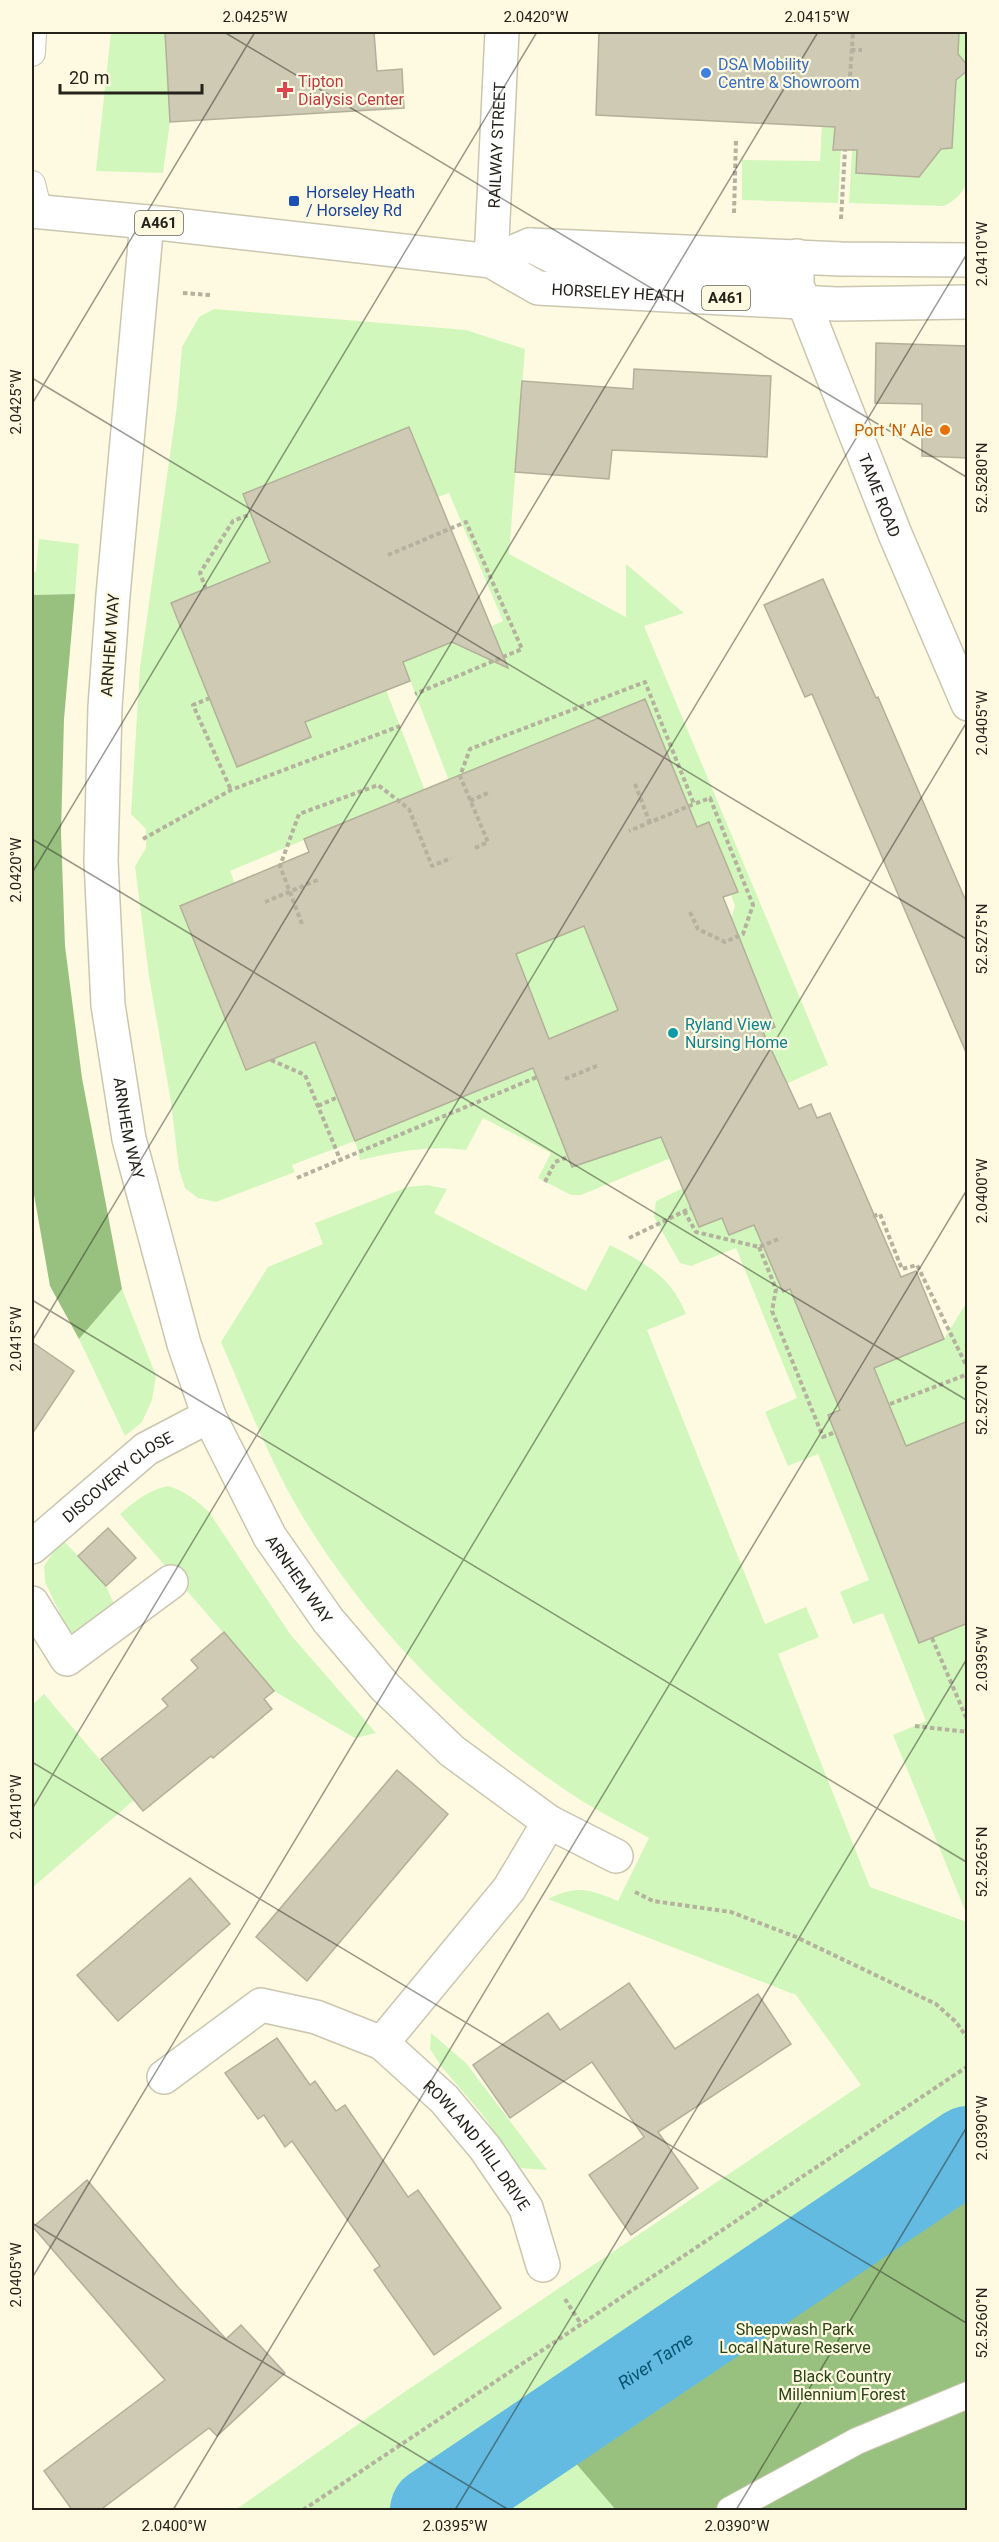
<svg xmlns="http://www.w3.org/2000/svg" width="999" height="2542" viewBox="0 0 999 2542" font-family="Roboto,sans-serif">
  <style>
    .green { fill: #d2f7bc }
    .forest { fill: #98c17f }
    .lines { fill: none; stroke-linecap: round; stroke-linejoin: round }
    .river { stroke: #63bbe1; stroke-width: 86 }
    .building { fill: #cecab4; stroke: #b3af99; stroke-width: 1.5; fill-rule: evenodd }
    .service-casing { stroke: #cac6b0; stroke-width: 28 }
    .minor-casing { stroke: #cac6b0; stroke-width: 36 }
    .secondary-casing { stroke: #cac6b0; stroke-width: 36 }
    .trunk-casing { stroke: #cac6b0; stroke-width: 36 }
    .path { stroke: #b4b19e; stroke-width: 4; stroke-dasharray: 4.5 3; stroke-linecap: butt }
    .service { stroke: #fff; stroke-width: 26 }
    .minor { stroke: #fff; stroke-width: 33 }
    .secondary { stroke: #fff; stroke-width: 33 }
    .trunk { stroke: #fff; stroke-width: 33 }
    .ticks { fill: none; stroke: #24221a; stroke-width: 1.5; stroke-opacity: 0.45 }
    .shop-dot { fill: #3f7fe0; stroke: #fefae2; stroke-width: 2 }
    .health-dot { fill: #e0444e; stroke: #fefae2; stroke-width: 2 }
    .transit-dot { fill: #1a4fb4; stroke: #fefae2; stroke-width: 2 }
    .food-dot { fill: #e8710a; stroke: #fefae2; stroke-width: 2 }
    .culture-dot { fill: #0f9aa8; stroke: #fefae2; stroke-width: 2 }
    .labels { text-anchor: middle; dominant-baseline: central; stroke-width: 4.5; stroke-linejoin: round; paint-order: stroke }
    .shield { fill: #fefae2; stroke: #656356; stroke-width: 1.5 }
    .shield-label { font-size: 15px; font-weight: bold; fill: #24221a }
    .shop-label { font-size: 16px; fill: #366cbe; stroke: #fefae2; text-anchor: start }
    .health-label { font-size: 16px; fill: #be3a42; stroke: #fefae2; text-anchor: start }
    .street-label { font-size: 16px; fill: #24221a; stroke: #fefae2 }
    .transit-label { font-size: 16px; fill: #164399; stroke: #fefae2; text-anchor: start }
    .food-label { font-size: 16px; fill: #c56008; stroke: #fefae2; text-anchor: end }
    .culture-label { font-size: 16px; fill: #0d838f; stroke: #fefae2; text-anchor: start }
    .park-label { font-size: 16px; fill: #294315; stroke: #fefae2 }
    .water-label { font-size: 18px; font-style: italic; fill: #06536d; stroke: #fefae2 }
    .neatline { fill: none; stroke: #24221a; stroke-width: 2 }
    .ticks-label { font-size: 15px; text-anchor: middle; fill: #24221a }
  </style>
  <rect width="100%" height="100%" fill="#fefae2"/>
  <g class="green">
    <path d="M 111,32 L 165,32 L 170,122 L 163,173 L 96,171 Z"/>
    <path d="M 816,32 L 848,32 L 843,92 L 836,98 L 833,149 L 841,150 L 838,203 L 742,200 L 742,160 L 820,161 L 822,125 L 811,125 Z"/>
    <path d="M 959,32 L 967,32 L 968,180 C 963,193 956,200 944,206 L 849,203 L 852,150 L 857,151 L 856,173 L 919,177 L 927,168 L 926,157 L 934,149 L 944,149 L 952,140 Z"/>
    <path d="M 214,309 L 466,330 L 525,349 L 509,554 L 626,617 L 626,564 L 684,613 L 644,626 L 828,1065 L 777,1088 L 587,1135 L 516,954 L 584,926 L 618,1010 L 611,1093 L 775,1026 L 747,957 L 691,980 L 731,919 L 735,906 L 731,895 L 738,892 L 710,822 L 697,827 L 645,699 L 480,766 L 490,792 L 507,930 L 403,662 L 462,638 L 467,649 L 479,655 L 492,650 L 496,637 L 492,626 L 503,621 L 449,493 L 438,497 L 409,427 L 243,494 L 271,565 L 245,573 L 171,604 L 237,767 L 311,737 L 298,706 L 386,690 L 463,889 L 377,809 L 230,871 L 235,884 L 180,906 L 246,1069 L 320,1040 L 355,1140 L 523,1072 L 473,912 L 572,1167 L 696,1125 L 705,1144 L 581,1195 L 571,1195 L 538,1178 L 551,1153 L 483,1118 L 466,1150 C 429,1145 397,1152 360,1160 L 355,1141 L 292,1165 L 295,1172 L 216,1202 L 198,1198 L 185,1188 L 179,1169 L 171,1102 L 149,976 L 135,866 L 146,848 L 146,829 L 131,814 L 140,667 L 177,405 L 182,347 L 199,317 Z"/>
    <path d="M 39,539 L 79,544 L 75,594 L 32,595 L 32,572 L 36,572 Z"/>
    <path d="M 427,1185 L 447,1189 L 434,1213 L 586,1291 L 610,1245 C 646,1264 670,1275 686,1314 L 647,1330 L 765,1624 L 806,1607 L 819,1637 L 778,1654 L 870,1887 L 967,1922 L 967,2510 L 235,2510 L 403,2393 L 861,2085 L 796,1995 L 548,1899 C 577,1885 589,1889 618,1901 L 649,1838 C 627,1826 603,1814 582,1801 C 467,1727 366,1625 297,1507 C 267,1455 245,1397 221,1342 L 268,1267 L 323,1244 L 315,1223 L 408,1187 Z"/>
    <path d="M 683,1188 L 699,1227 L 722,1218 L 730,1235 L 773,1218 L 766,1252 L 782,1292 L 800,1285 L 802,1318 L 830,1386 L 861,1402 L 828,1415 L 919,1642 L 967,1623 L 967,1915 L 893,1735 L 926,1721 L 883,1613 L 853,1624 L 840,1592 L 869,1580 L 818,1454 L 788,1466 L 765,1412 L 797,1398 L 736,1248 L 691,1266 L 680,1263 L 654,1217 L 656,1201 Z"/>
    <path d="M 122,1289 L 156,1376 L 152,1400 L 142,1422 L 125,1436 L 79,1339 Z"/>
    <path d="M 967,1302 L 967,1421 L 880,1457 L 861,1430 L 894,1416 L 874,1368 L 944,1339 Z"/>
    <path d="M 168,1486 C 185,1491 196,1500 209,1512 L 290,1634 L 376,1733 L 355,1738 L 274,1691 L 120,1514 C 135,1501 148,1490 168,1486 Z"/>
    <path d="M 62,1539 L 106,1586 L 114,1604 L 78,1635 L 68,1630 L 45,1582 L 44,1566 Z"/>
    <path d="M 44,1694 L 134,1800 L 32,1888 L 32,1705 Z"/>
    <path d="M 431,2033 L 466,2063 L 547,2170 L 519,2168 L 482,2114 L 441,2066 L 430,2049 Z"/>
  </g>
  <g class="forest">
    <path d="M 75,594 L 64,719 L 61,832 L 65,946 L 82,1078 L 122,1289 L 79,1339 L 50,1286 L 32,1183 L 32,595 Z"/>
    <path d="M 967,2150 L 967,2510 L 616,2510 L 549,2432 Z"/>
  </g>
  <g class="lines">
    <path class="river" id="s1" d="M 433,2510 L 968,2149"/>
  </g>
  <g class="building">
    <path d="M 165,32 L 374,32 L 377,71 L 402,69 L 404,108 L 170,122 Z"/>
    <path d="M 599,32 L 959,32 L 958,54 L 968,66 L 968,70 L 956,80 L 952,148 L 941,149 L 919,177 L 856,173 L 857,150 L 833,150 L 835,127 L 596,115 Z"/>
    <path d="M 876,343 L 968,346 L 968,458 L 922,456 L 922,404 L 875,403 Z"/>
    <path d="M 634,369 L 771,376 L 767,457 L 612,450 L 609,479 L 515,472 L 522,381 L 633,389 Z"/>
    <path d="M 409,427 L 508,668 L 452,642 L 403,662 L 410,681 L 305,722 L 311,737 L 237,767 L 171,603 L 270,562 L 243,494 Z"/>
    <path d="M 823,579 L 876,698 L 878,697 L 968,906 L 968,1057 L 812,694 L 805,697 L 764,605 Z"/>
    <path d="M 645,699 L 697,827 L 709,822 L 738,892 L 723,897 L 775,1027 L 763,1032 L 799,1109 L 811,1104 L 817,1118 L 830,1113 L 901,1277 L 916,1271 L 944,1339 L 874,1368 L 906,1446 L 968,1421 L 968,1623 L 919,1643 L 828,1415 L 840,1410 L 790,1289 L 783,1292 L 754,1225 L 729,1235 L 722,1218 L 699,1227 L 661,1137 L 572,1167 L 533,1068 L 355,1141 L 315,1042 L 246,1070 L 180,906 L 309,852 L 304,839 ZM 584,926 L 618,1010 L 549,1039 L 516,954 Z"/>
    <path d="M 32,1342 L 74,1371 L 32,1434 Z"/>
    <path d="M 108,1528 L 136,1558 L 106,1586 L 78,1556 Z"/>
    <path d="M 224,1632 L 274,1691 L 264,1699 L 272,1709 L 213,1758 L 211,1756 L 143,1811 L 101,1759 L 168,1706 L 162,1699 L 198,1668 L 191,1660 Z"/>
    <path d="M 397,1770 L 448,1814 L 307,1981 L 256,1937 Z"/>
    <path d="M 190,1878 L 230,1924 L 118,2021 L 77,1975 Z"/>
    <path d="M 629,1983 L 675,2049 L 758,1994 L 791,2044 L 658,2132 L 698,2188 L 631,2235 L 589,2175 L 644,2137 L 592,2062 L 510,2118 L 473,2065 L 548,2013 L 560,2030 Z"/>
    <path d="M 277,2038 L 310,2085 L 315,2081 L 336,2111 L 345,2105 L 408,2197 L 418,2190 L 501,2308 L 434,2355 L 374,2270 L 380,2266 L 292,2141 L 285,2147 L 264,2115 L 258,2119 L 225,2073 Z"/>
    <path d="M 87,2180 L 177,2286 L 226,2339 L 241,2325 L 285,2373 L 217,2436 L 209,2428 L 99,2511 L 73,2511 L 44,2471 L 165,2380 L 33,2227 Z"/>
  </g>
  <g class="lines">
    <g class="service-casing">
      <g id="service">
        <path d="M 32,53 L 33,32"/>
        <path d="M 32,184 L 39,212"/>
        <path d="M 730,2510 L 857,2441 L 968,2395"/>
      </g>
    </g>
    <g class="minor-casing">
      <g id="minor">
        <path id="s2" d="M 147,222 L 113,595 L 105,707 L 101,861 L 108,1005 L 129,1139 L 184,1344 L 209,1416 L 270,1537 L 328,1620 L 385,1687 L 452,1751 L 549,1822 L 616,1856"/>
        <path id="s3" d="M 491,261 L 502,32"/>
        <path id="s4" d="M 32,1547 L 146,1449 L 209,1416"/>
        <path d="M 32,1603 L 67,1659 L 171,1582"/>
        <path d="M 382,2043 L 509,1889 L 549,1822"/>
        <path id="s5" d="M 164,2077 L 261,2005 L 316,2017 L 382,2043 L 444,2099 L 485,2148 L 526,2208 L 543,2265"/>
      </g>
    </g>
    <g class="secondary-casing">
      <g id="secondary">
        <path d="M 530,245 L 574,267 L 797,285"/>
        <path id="s6" d="M 797,256 L 797,285 L 895,534 L 968,704"/>
      </g>
    </g>
    <g class="trunk-casing">
      <g id="trunk">
        <path id="s7" d="M 32,211 L 158,223 L 491,261 L 538,288 L 836,304 L 968,302"/>
        <path d="M 491,261 L 530,245 L 841,259 L 968,260"/>
      </g>
    </g>
    <g class="path">
      <path d="M 851,50 L 862,50"/>
      <path d="M 849,91 L 853,32"/>
      <path d="M 734,213 L 736,139"/>
      <path d="M 841,219 L 845,150"/>
      <path d="M 183,293 L 210,295"/>
      <path d="M 388,555 L 466,522 L 522,649 L 415,694"/>
      <path d="M 206,589 L 200,573 L 233,521 L 251,514"/>
      <path d="M 210,698 L 193,705 L 231,790"/>
      <path d="M 635,784 L 650,823"/>
      <path d="M 470,801 L 490,792"/>
      <path d="M 143,839 L 231,790 L 400,726"/>
      <path d="M 475,848 L 488,842 L 460,776 L 470,749 L 645,682 L 694,804 L 629,831"/>
      <path d="M 265,902 L 320,879"/>
      <path d="M 690,912 L 698,929 L 725,942 L 743,934 L 753,905 L 710,798 L 694,804"/>
      <path d="M 302,924 L 280,866 L 299,814 L 378,785 L 409,809 L 432,866 L 451,858"/>
      <path d="M 271,1060 L 305,1075 L 340,1159"/>
      <path d="M 565,1079 L 599,1065"/>
      <path d="M 318,1106 L 338,1097"/>
      <path d="M 297,1178 L 537,1077"/>
      <path d="M 545,1182 L 555,1162 L 568,1157"/>
      <path d="M 684,1211 L 696,1232 L 759,1247 L 781,1238"/>
      <path d="M 873,1216 L 880,1214 L 902,1269 L 917,1265 L 968,1369"/>
      <path d="M 629,1238 L 691,1208"/>
      <path d="M 759,1247 L 776,1289 L 772,1311 L 823,1437 L 835,1432"/>
      <path d="M 890,1404 L 968,1374"/>
      <path d="M 932,1638 L 968,1722"/>
      <path d="M 915,1726 L 968,1732"/>
      <path d="M 635,1892 L 653,1901 L 731,1912 L 796,1937 L 936,2004 L 956,2022 L 968,2039"/>
      <path d="M 565,2299 L 581,2324"/>
      <path d="M 303,2510 L 968,2066"/>
    </g>
    <use href="#service" class="service"/>
    <use href="#minor" class="minor"/>
    <use href="#secondary" class="secondary"/>
    <use href="#trunk" class="trunk"/>
  </g>
  <path class="ticks" d="M 224,32 L 968,478M 32,378 L 968,940M 32,404 L 255,32M 32,839 L 968,1401M 32,873 L 537,32M 32,1300 L 968,1863M 32,1341 L 818,32M 32,1762 L 968,2324M 32,1809 L 968,252M 32,2223 L 509,2510M 32,2278 L 968,720M 173,2510 L 968,1188M 455,2510 L 968,1657M 736,2510 L 968,2125"/>
  <circle class="shop-dot" cx="706" cy="73" r="6"/>
  <path class="health-dot" d="M282 81h6v6h6v6h-6v6h-6v-6h-6v-6h6z"/>
  <rect class="transit-dot" x="288" y="195" width="12" height="12" rx="3"/>
  <circle class="food-dot" cx="945" cy="430" r="6"/>
  <circle class="culture-dot" cx="673" cy="1033" r="6"/>
  <g class="labels">
    <g class="shield">
      <rect x="135" y="211" width="48" height="24" rx="4.5"/>
      <rect x="702" y="286" width="48" height="24" rx="4.5"/>
    </g>
    <g class="shield-label">
      <text x="159" y="223">A461</text>
      <text x="726" y="298">A461</text>
    </g>
    <g class="shop-label">
      <text x="718" y="64">DSA Mobility<tspan x="718" dy="18">Centre &amp; Showroom</tspan></text>
    </g>
    <g class="health-label">
      <text x="298" y="81">Tipton<tspan x="298" dy="18">Dialysis Center</tspan></text>
    </g>
    <g class="street-label">
      <text stroke="none"><textPath href="#s3" startOffset="116">RAILWAY STREET</textPath></text>
      <text stroke="none"><textPath href="#s7" startOffset="596">HORSELEY HEATH</textPath></text>
      <text stroke="none"><textPath href="#s6" startOffset="255">TAME ROAD</textPath></text>
      <text transform="translate(110 645) rotate(-86)">ARNHEM WAY</text>
      <text stroke="none"><textPath href="#s2" startOffset="910">ARNHEM WAY</textPath></text>
      <text stroke="none"><textPath href="#s4" startOffset="111">DISCOVERY CLOSE</textPath></text>
      <text stroke="none"><textPath href="#s2" startOffset="1396">ARNHEM WAY</textPath></text>
      <text stroke="none"><textPath href="#s5" startOffset="388">ROWLAND HILL DRIVE</textPath></text>
    </g>
    <g class="transit-label">
      <text x="306" y="192">Horseley Heath<tspan x="306" dy="18">/ Horseley Rd</tspan></text>
    </g>
    <g class="food-label">
      <text x="933" y="430">Port ‘N’ Ale</text>
    </g>
    <g class="culture-label">
      <text x="685" y="1024">Ryland View<tspan x="685" dy="18">Nursing Home</tspan></text>
    </g>
    <g class="park-label">
      <text x="795" y="2329">Sheepwash Park<tspan x="795" dy="18">Local Nature Reserve</tspan></text>
      <text x="842" y="2376">Black Country<tspan x="842" dy="18">Millennium Forest</tspan></text>
    </g>
    <g class="water-label">
      <text stroke="none"><textPath href="#s1" startOffset="268">River Tame</textPath></text>
    </g>
  </g>
  <rect width="999" height="2542" fill="none" stroke="#fefae2" stroke-width="66"/>
  <path d="M60 84v9h142v-9" fill="none" stroke="#24221a" stroke-width="3"/>
  <text x="69" y="84" font-size="18" fill="#24221a" stroke="#fefae2" stroke-width="4.5" paint-order="stroke">20 m</text>
  <rect x="33" y="33" width="933" height="2476" class="neatline"/>
  <g class="ticks-label">
    <text x="255" y="22">2.0425°W</text>
    <text x="536" y="22">2.0420°W</text>
    <text x="817" y="22">2.0415°W</text>
    <text transform="translate(982 254) rotate(-90)" y="5">2.0410°W</text>
    <text transform="translate(16 402) rotate(-90)" y="5">2.0425°W</text>
    <text transform="translate(982 478) rotate(-90)" y="5">52.5280°N</text>
    <text transform="translate(982 723) rotate(-90)" y="5">2.0405°W</text>
    <text transform="translate(16 870) rotate(-90)" y="5">2.0420°W</text>
    <text transform="translate(982 939) rotate(-90)" y="5">52.5275°N</text>
    <text transform="translate(982 1191) rotate(-90)" y="5">2.0400°W</text>
    <text transform="translate(16 1339) rotate(-90)" y="5">2.0415°W</text>
    <text transform="translate(982 1400) rotate(-90)" y="5">52.5270°N</text>
    <text transform="translate(982 1659) rotate(-90)" y="5">2.0395°W</text>
    <text transform="translate(16 1807) rotate(-90)" y="5">2.0410°W</text>
    <text transform="translate(982 1862) rotate(-90)" y="5">52.5265°N</text>
    <text transform="translate(982 2128) rotate(-90)" y="5">2.0390°W</text>
    <text transform="translate(16 2275) rotate(-90)" y="5">2.0405°W</text>
    <text transform="translate(982 2323) rotate(-90)" y="5">52.5260°N</text>
    <text x="174" y="2531">2.0400°W</text>
    <text x="455" y="2531">2.0395°W</text>
    <text x="737" y="2531">2.0390°W</text>
  </g>
</svg>
